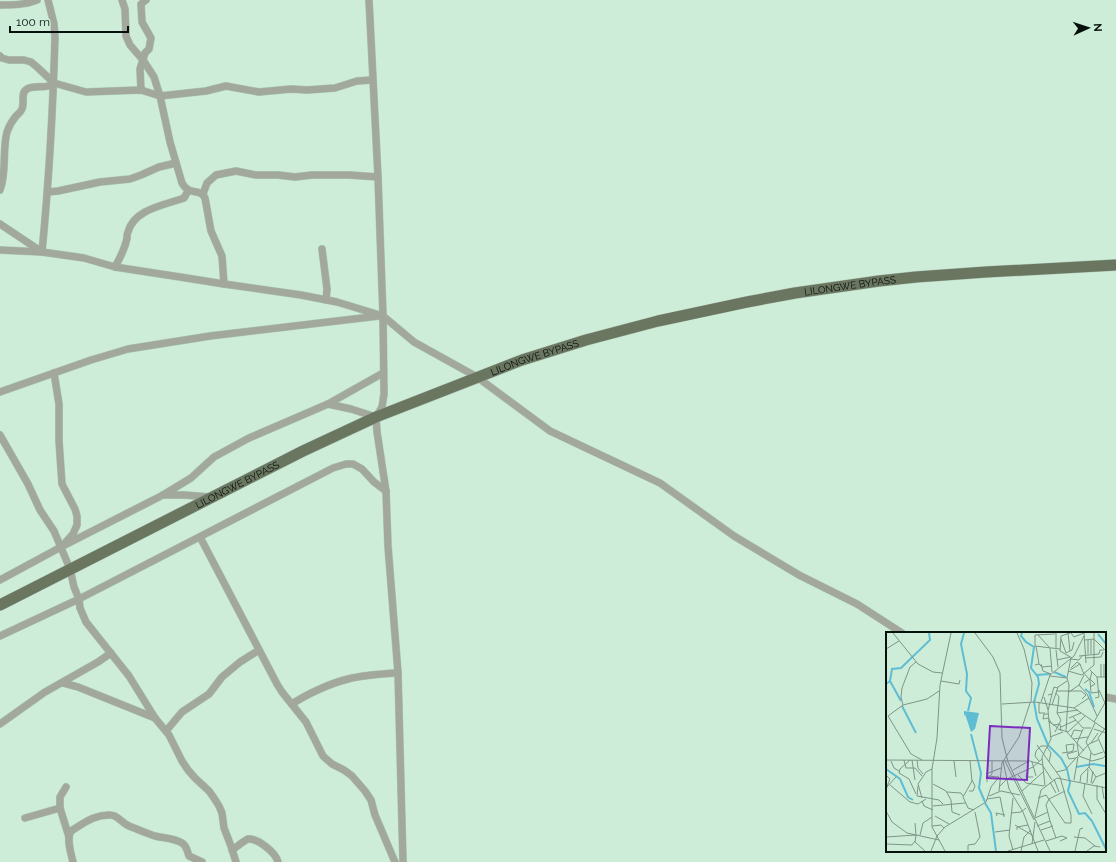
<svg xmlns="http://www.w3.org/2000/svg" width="1116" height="862" viewBox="0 0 1116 862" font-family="Raleway,sans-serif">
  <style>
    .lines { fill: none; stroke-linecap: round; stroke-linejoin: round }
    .minor-casing { stroke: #aecab8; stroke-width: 8 }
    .primary-casing { stroke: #aecab8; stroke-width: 12 }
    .minor { stroke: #a2a89c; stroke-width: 7 }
    .primary { stroke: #6b7661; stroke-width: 11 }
    .labels { text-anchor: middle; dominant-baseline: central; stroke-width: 3.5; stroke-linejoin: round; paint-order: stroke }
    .street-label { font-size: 10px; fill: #06110b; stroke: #ceedd9 }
    .inset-river { fill: none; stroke: #5fbdd3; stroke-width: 2 }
    .inset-road { fill: none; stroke: #7e9587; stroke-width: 1 }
    .view { fill: #7b2cbf; fill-opacity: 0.15; stroke: #7b2cbf; stroke-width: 2 }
    .inset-edge { fill: none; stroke: #06110b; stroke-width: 2 }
  </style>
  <rect width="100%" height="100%" fill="#ceedd9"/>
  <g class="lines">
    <g class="minor-casing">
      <g id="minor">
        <path d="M 122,0 L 125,9 L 126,36 L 130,45 L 143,60 L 154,77 L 160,96 L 170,142 L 182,183 C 190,197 199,187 205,198 L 211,231 L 222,256 L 224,284"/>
        <path d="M 369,0 L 378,177 L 383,316 L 384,394 L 382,407 L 376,417 L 377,432 L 386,491 L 388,546 L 398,673 L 403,862"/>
        <path d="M 0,5 C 13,5 25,5 37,0"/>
        <path d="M 0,56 L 2,58 L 9,60 L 24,60 L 31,62 L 37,67 L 54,83 L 86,92 L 141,90 L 160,96 L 206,91 L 226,86 L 259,92 L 291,89 L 307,90 L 335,88 L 357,81 L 372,80"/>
        <path d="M 141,90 L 140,69 L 145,53 L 149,49 L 151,38 L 142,22 L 141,4 L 146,0"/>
        <path d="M 0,190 C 7,172 2,151 7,132 C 9,126 12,121 16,116 C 18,114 21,112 22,109 C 25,103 20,93 27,89 C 33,85 42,88 48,86 C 50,86 52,84 54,83"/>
        <path d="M 48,192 L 58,191 L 100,182 L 130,179 L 141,175 L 159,167 L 176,163"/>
        <path d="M 203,194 L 207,183 L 216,175 L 236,171 L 256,175 L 278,175 L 295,177 L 312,175 L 349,175 L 378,177"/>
        <path d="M 0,224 L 42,252 C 49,180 53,109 55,37 L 54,24 L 48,0"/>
        <path d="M 322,249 L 327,289 L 326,300"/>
        <path d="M 0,250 L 42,252 L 84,258 L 115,267 L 180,277 L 224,284 L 301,295 L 337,302 L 383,316 L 414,342 L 477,377 L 550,431 L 660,483 L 734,536 L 799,575 L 857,604 L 902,633"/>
        <path d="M 115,267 C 120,258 125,249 127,238 C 127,238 127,232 128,232 C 134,209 165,205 184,198 L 188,191"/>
        <path d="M 54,373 L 59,404 L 59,441 L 62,484 L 75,509 L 77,516 L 77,525 L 73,534 L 65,543"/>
        <path d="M 0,392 L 91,360 L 128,349 L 210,336 L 379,316"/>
        <path d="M 328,404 L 351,409 L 376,417"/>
        <path d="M 0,435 L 28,484 L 40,510 L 54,531 L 70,569 L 74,587 L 79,599 L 80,608 L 86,622 L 129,676 L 155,718 L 169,735 L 182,761 L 188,770 L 195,778 L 209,791 L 214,798 L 219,806 L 222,813 L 224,828 L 231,846 L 236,862"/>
        <path d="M 163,495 L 184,495 L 210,497"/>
        <path d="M 200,537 L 277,684 L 282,692 L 306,722 L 323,756 L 332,764 L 344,770 L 352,776 L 365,791 L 371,800 L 375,815 L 395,862"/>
        <path d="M 0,580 L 61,547 L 163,495 L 191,478 L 214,457 L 249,438 L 328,404 L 383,373"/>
        <path d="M 0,636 L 79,599 L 333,468 L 346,464 L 353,464 L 362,469 L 374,482 L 386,491"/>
        <path d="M 63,683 L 78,687 L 155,718"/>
        <path d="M 1105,697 L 1116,699"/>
        <path d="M 292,704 C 307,694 331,683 348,679 C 364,675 382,674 398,673"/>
        <path d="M 0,724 L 45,692 L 98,662 L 111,653"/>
        <path d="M 166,731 L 182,712 L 209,694 L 222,677 L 240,662 L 259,650"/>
        <path d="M 66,787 L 60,797 L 60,808 L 69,837"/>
        <path d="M 25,818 L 60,808"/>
        <path d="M 232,850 C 237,847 243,841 248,839 C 258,838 276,853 278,862"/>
        <path d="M 73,862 C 71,853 66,839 71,831 C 84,823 95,814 111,815 C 117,815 122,823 129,826 C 137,829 146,833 155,836 C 163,838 174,838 182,843 C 187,846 187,851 189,856 L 202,862"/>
      </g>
    </g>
    <g class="primary-casing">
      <g id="primary">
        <path id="s1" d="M 0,605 L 303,451 L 376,417 L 522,360 L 586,340 L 658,321 L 747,302 L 795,293 L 879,281 L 916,277 L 986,272 L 1116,265"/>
      </g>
    </g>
    <use href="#minor" class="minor"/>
    <use href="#primary" class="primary"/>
  </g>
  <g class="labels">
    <g class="street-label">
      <text stroke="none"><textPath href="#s1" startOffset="914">LILONGWE BYPASS</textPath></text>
      <text stroke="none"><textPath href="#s1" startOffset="590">LILONGWE BYPASS</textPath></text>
      <text stroke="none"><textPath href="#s1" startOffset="266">LILONGWE BYPASS</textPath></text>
    </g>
  </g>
  <g transform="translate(886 632)">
    <rect width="220" height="220" fill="#ceedd9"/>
    <path d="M 78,79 L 93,81 L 89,97 L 85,100 L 79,82 L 78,85 Z" fill="#5fbdd3"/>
    <path class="inset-river" d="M 78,1 L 75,12 L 81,42 L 80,59 L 85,66 L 82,79M 136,1 L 135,4 L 140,10 L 148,15 L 145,36 L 152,45 L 153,52 L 148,70M 212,2 L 220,12M 168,40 L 180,45M 150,43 L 164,42M 4,49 L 15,69M 0,52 L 4,49 L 6,37 L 15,36 L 44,8 L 43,1M 199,57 L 203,60 L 208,75M 148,70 L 151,87 L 162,113M 16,74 L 30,101M 85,102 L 92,129M 162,113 L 175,126 L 181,137 L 184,151 L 182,159 L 193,182 L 199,181 L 206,189 L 220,217M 92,129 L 95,141 L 93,156 L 99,170M 190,135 L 207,132 L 219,134M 0,137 L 14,147 L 22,165 L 27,168M 99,171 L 105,181 L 110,219"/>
    <path class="inset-road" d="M 7,1 L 32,32 L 47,40 L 56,41M 89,1 L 107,25 L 114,41 L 116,106 L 122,130 L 164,219M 131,1 L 138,17 L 146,51 L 145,70M 182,1 L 184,19M 185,1 L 188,5 L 198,1M 198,1 L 200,31M 169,2 L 149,3 L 149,14 L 174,17M 152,3 L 163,15M 175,7 L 180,21 L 186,18 L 188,10M 199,8 L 208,7 L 220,19M 202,8 L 202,22M 205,8 L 205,22M 150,14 L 153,32M 164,16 L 166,40M 0,17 L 13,9M 170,17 L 170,1M 170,18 L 172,35M 174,19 L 175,4 L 184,1M 174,19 L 186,26M 193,24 L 213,22 L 214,18 L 218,18M 185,26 L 181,46 L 183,53 L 180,99 L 198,119M 199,26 L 215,25 L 217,20M 185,27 L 193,28 L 196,24M 171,28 L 184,25M 30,30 L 24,35 L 16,56 L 15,65 L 17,73 L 2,84 L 25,122 L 36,128M 155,32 L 157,39 L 165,42M 194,32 L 197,40 L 203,47M 215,32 L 215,45M 218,32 L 218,45M 149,33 L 153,32 L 156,35 L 166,34M 184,38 L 194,32 L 191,30 L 185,36M 204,38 L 211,45 L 220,45M 182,39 L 196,43 L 208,33 L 208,1M 164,44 L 181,46M 204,47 L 205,61 L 213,60M 204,47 L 209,52 L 204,55M 55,49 L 73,52 L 74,48M 198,51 L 204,47 L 206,40M 193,53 L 201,62 L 211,84M 213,58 L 219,71M 170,59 L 195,59 L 200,63 L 196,67M 183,60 L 193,53 L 198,43M 170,61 L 173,65 L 171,81 L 175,88M 162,63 L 166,62 L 168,55 L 172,56M 158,65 L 162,78M 209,66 L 213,65 L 211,45M 153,70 L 153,81 L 159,81M 155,70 L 164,43 L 188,24 L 198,4M 116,72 L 149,70 L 188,76 L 220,98M 17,73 L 41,67 L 53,59M 166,73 L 172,55 L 181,49M 188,76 L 203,66M 171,81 L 192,78M 162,82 L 158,82 L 157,87 L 162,86 L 166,92M 187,85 L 197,96 L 205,96M 183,86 L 195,81M 162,89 L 172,96M 208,90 L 220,69M 167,93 L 174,92 L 175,99M 175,95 L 190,88M 220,95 L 212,106 L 220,124M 172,97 L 182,100 L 199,84M 197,97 L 191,111 L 193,124 L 206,129 L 217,126 L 220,123M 208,97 L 220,101M 169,100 L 175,88M 164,105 L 177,100M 185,105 L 188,98 L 196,99M 187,107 L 202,105M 205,111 L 212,101M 151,113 L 174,145 L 185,183 L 185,191 L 179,191 L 160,163 L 152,166M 161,115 L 165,121 L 163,130M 176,121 L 184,120 L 187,119 L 188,112 L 180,113 L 181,120M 205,121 L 208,123 L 217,120M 190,126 L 183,127 L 181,122 L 191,119M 0,128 L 144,129 L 157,133M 18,128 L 20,136 L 29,136 L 36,144M 24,128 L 14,137 L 13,141 L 23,147 L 30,162M 26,128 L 29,148M 31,128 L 32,136 L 37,142M 5,129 L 8,136 L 13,139M 68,129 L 70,145M 84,129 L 86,149 L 77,165 L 82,176 L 88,178M 117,129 L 123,157 L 137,180 L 152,219M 119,129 L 148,188M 153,129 L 149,124 L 150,119 L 155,114 L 161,114M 146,130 L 150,144M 157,134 L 166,148M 203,135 L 210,145M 142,137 L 140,145 L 147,145M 127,138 L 141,130M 170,140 L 179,138 L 203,112 L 212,108M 100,142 L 115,136M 0,143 L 4,147 L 0,157M 132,143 L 140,151 L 158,154M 101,147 L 106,142 L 106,129M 168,147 L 173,160M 188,148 L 192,125M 164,150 L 170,161M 194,150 L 195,143 L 203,135 L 205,120 L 200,110 L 209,91M 199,151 L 197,164 L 206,182M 201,151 L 202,137M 205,151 L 207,139M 47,152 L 60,159 L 65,168 L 66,180 L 74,183M 206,152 L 210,145 L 220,141M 4,153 L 24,170 L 32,172 L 40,167M 211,153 L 211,167 L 220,182M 32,154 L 31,164 L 53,168 L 57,172M 114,154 L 121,147 L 147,135 L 156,127M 159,154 L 156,125 L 165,107 L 162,79 L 166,62M 216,154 L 218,167M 1,155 L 10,145M 83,159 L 87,159 L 89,154 L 86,148M 113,159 L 116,131 L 133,105 L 144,71M 136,159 L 157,140M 61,160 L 75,161 L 77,164M 103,164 L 115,159 L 134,163M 36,166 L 32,152 L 40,140 L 46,137M 127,166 L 123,204 L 127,218M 101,167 L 114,165 L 118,185M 163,167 L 160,173 L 164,189M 163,167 L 179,159M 36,169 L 38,174 L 47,178M 47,174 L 79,171M 0,179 L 6,190 L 21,201 L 53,208M 125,181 L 135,180 L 140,176M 49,184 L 63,192M 111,184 L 110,181 L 119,183M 149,185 L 155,158 L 171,146 L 220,156M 149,186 L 162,180M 29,191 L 30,203M 129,193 L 146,203 L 147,206M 46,194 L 55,193 L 58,196M 151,194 L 164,189 L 170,206M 131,198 L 131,195 L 142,193M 155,198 L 167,194M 109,200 L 124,198M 30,203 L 29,210 L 39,219M 34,203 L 37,191 L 46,185M 0,205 L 30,203M 188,205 L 199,206 L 209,214M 160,209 L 176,204 L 181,206 L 174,209M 0,212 L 26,213 L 29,209M 146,212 L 149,190M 45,219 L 51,204 L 59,195 L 100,170 L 105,155 L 113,145 L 101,144 L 101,150M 59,219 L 46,195 L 46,137 L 51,106 L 54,53 L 65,1M 82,219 L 82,213 L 89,212 L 94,205 L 89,180M 122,219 L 158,208M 135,219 L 138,205 L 145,198M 189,219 L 194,197 L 197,196M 201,219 L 208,214 L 214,215"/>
    <path class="view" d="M 104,94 L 144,96 L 141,148 L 101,146 Z"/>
    <rect width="220" height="220" class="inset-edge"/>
  </g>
  <g transform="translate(1088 28) rotate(87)" stroke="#ceedd9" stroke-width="3" paint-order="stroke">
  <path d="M0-3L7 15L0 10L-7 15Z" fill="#06110b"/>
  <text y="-6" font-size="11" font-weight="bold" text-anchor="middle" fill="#06110b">N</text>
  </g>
  <path d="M10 26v6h118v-6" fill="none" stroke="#06110b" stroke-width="2"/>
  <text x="16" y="26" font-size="12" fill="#06110b" stroke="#ceedd9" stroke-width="3" paint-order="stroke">100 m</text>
</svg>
